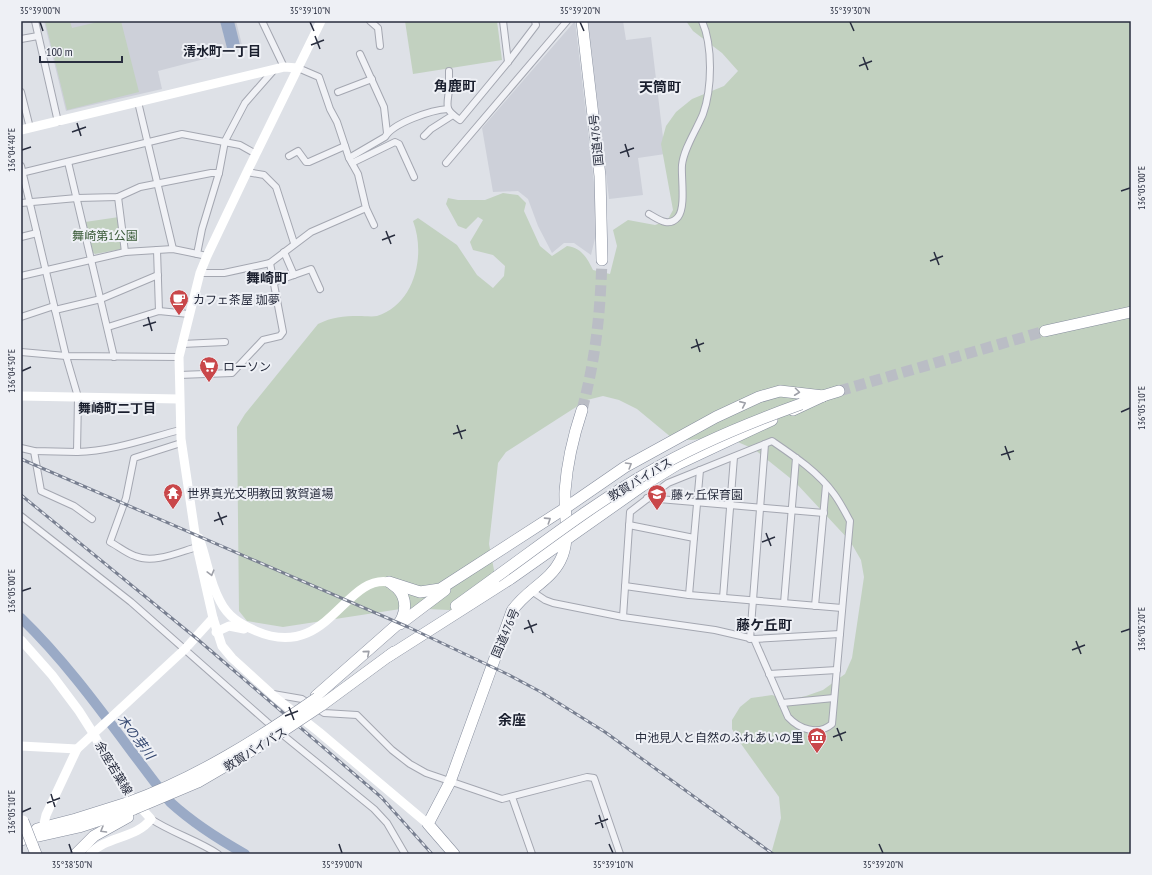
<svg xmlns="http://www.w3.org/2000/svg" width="1152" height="875" viewBox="0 0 1152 875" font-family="'PT Sans Narrow','Noto Sans JP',sans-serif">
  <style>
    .built { fill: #cdd0d9 }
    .green { fill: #c2d1c0 }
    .water { fill: #9aaac6 }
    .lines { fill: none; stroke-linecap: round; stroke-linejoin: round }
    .river { stroke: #9aaac6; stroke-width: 10 }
    .highway-tunnel { stroke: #babdc5; stroke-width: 11; stroke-dasharray: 11 5.5; stroke-linecap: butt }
    .street-casing { stroke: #a4a7b1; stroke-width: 8 }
    .highway-casing { stroke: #868d9d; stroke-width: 12 }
    .street { stroke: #f1f2f6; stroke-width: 6 }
    .secondary { stroke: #fff; stroke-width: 9 }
    .highway { stroke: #fff; stroke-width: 11 }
    .rail-casing { stroke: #787f90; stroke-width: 3 }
    .rail { stroke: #eef0f5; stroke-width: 1.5; stroke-dasharray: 4.5; stroke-linecap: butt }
    .highway-bridge-casing { stroke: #868d9d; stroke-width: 12; stroke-linecap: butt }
    .highway-bridge { stroke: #fff; stroke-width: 11 }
    .oneway { stroke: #9ea0a8 }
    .ticks { fill: none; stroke: #282d3e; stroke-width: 1.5 }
    .labels { text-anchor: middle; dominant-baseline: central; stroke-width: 4; stroke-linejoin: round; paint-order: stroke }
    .street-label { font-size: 12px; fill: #282d3e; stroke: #eef0f5 }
    .park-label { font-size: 12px; fill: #385936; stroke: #eef0f5 }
    .poi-label { font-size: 12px; fill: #282d3e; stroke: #eef0f5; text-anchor: start }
    .neighbourhood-label { font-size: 13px; font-weight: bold; fill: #1a1f2e; stroke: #eef0f5 }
    .water-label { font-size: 13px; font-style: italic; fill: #344770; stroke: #eef0f5 }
    .quarter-label { font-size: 14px; font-weight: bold; fill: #1a1f2e; stroke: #eef0f5 }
    .neatline { fill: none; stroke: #282d3e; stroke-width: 1.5 }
    .ticks-label { font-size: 10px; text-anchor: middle; fill: #282d3e }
  </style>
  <rect width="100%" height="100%" fill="#dee1e7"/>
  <g class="built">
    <path d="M 44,21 L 236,21 L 243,49 L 158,71 L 162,89 L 66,111 Z"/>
    <path d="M 575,21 L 597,208 L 597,230 L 591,255 L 574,243 L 564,243 L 552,253 L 538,226 L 528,199 L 518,191 L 493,192 L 482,128 Z"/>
    <path d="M 588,21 L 623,21 L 626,40 L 651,37 L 665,154 L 638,158 L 643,195 L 609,199 Z"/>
  </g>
  <g class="green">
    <path d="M 45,21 L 70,21 L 72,28 L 102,21 L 121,21 L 139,92 L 67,110 Z"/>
    <path d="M 405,21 L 497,21 L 502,60 L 413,74 Z"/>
    <path d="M 686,21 L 1131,21 L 1131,854 L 771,854 L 781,818 L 779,797 L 739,741 L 732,729 L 732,720 L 740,707 L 751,698 L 772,695 L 788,700 L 806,696 L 823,690 L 845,674 L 852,658 L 864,577 L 861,560 L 850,541 L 795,482 L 754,449 L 733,440 L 709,438 L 691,440 L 672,438 L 637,409 L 619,400 L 603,396 L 587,400 L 506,452 L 498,463 L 489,544 L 494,570 L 491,587 L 481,604 L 469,611 L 407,608 L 283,627 L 247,621 L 239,611 L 237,427 L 245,414 L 318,324 C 332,317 343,316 359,316 C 364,316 372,317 377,316 C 415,304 426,255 413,221 L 418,218 L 457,245 L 477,275 L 493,288 L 504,276 L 505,266 L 493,255 L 473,250 L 470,242 L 483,220 L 478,217 L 466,229 L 458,226 L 446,204 L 448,198 L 458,200 L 485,200 L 503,193 L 518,195 L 526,203 L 524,211 L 540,246 L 552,256 L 567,246 C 582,248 587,258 593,270 L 610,274 L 617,246 L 613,230 L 628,220 L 655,225 L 667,221 L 673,210 L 661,144 L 666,126 L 676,112 L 692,99 L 724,86 L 738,71 L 722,53 L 693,31 Z"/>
    <path d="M 119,217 L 122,249 L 95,254 L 92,252 L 85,222 Z"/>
  </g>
  <path class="water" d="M 220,21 L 234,21 L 241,49 L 228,52 Z"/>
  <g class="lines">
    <path class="river" d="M 21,618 C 77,672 122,741 170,802 C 193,823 218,839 245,854"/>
    <g class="highway-tunnel">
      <path d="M 839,391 L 1045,331"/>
      <path d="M 582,410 C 596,357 600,315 602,260"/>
    </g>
    <g class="street-casing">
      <g id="street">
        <path d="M 35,21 L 58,122"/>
        <path d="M 262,21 L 284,67"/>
        <path d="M 370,21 L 378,28 L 380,46"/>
        <path d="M 503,21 L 508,62"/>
        <path d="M 21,39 L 38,36"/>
        <path d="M 360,54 L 384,107 L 387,133"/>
        <path d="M 449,71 C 449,77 449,84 449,90 C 447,107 444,109 460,120 L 508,62 L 536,25 L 535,21"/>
        <path d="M 21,92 L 30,128"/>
        <path d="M 338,92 L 372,79"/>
        <path d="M 138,102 L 173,249"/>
        <path d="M 424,136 L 431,129 L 453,115"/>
        <path d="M 289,156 L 298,151 L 306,162 L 309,162 L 345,146"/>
        <path d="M 349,158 L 385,137 C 393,123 431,110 448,109"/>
        <path d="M 68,162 L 114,357"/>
        <path d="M 352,163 L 395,142 L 399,144 L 414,177"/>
        <path d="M 446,163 L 567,21"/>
        <path d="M 21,166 L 66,356 L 78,397 L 77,452 L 34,451 L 21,448"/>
        <path d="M 247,172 L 264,175 L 276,187 L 294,243"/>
        <path d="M 21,173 L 182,134 L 240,145 L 256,154"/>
        <path d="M 118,197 L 125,252"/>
        <path d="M 21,203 L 77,198 L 118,197 L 140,187 L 211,173 L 219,173"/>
        <path d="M 366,208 L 374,225"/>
        <path d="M 649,214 C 658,219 669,228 678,217 C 686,207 681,178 682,165 C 684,148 696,131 703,114 C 712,89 713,46 702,21"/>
        <path d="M 21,237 L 37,233"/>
        <path d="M 157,250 L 159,311"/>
        <path d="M 284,252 L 294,275"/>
        <path d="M 197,254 L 202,229 L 219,173 L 225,141 L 245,103 L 273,71"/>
        <path d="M 200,273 L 224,273 L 270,263 L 311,232 L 366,208 L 358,174 L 349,158 L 337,122 L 330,109 L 319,77 L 298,68"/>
        <path d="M 21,276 L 125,252 L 173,249 L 207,256"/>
        <path d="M 274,282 L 311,269 L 320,289"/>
        <path d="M 55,310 L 101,299 L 158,275"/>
        <path d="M 21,317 L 54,306"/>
        <path d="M 108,327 L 159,311 L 189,314"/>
        <path d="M 182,344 L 225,342"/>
        <path d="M 21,352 L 66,356 L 179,357"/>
        <path d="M 179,375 L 232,373 L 263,340 L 280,336 L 283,332 L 270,263"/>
        <path d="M 181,443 L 134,458 L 126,498 L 110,542 C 118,546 126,553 135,556 C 154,564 179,552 197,547"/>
        <path d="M 34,451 L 41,491 L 74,506 L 92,519"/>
        <path d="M 77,452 C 113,451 145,439 180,430"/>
        <path d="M 647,498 L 824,513"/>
        <path d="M 21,516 L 131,602 L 267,722 L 374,809 L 387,823 L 405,854"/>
        <path d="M 629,525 L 694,538"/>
        <path d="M 625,586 L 689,595 L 842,608"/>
        <path d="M 530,590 L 545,600 L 553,603 L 623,617 L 715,630 L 754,639 L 840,634"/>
        <path d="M 689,595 L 700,470"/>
        <path d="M 723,598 L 734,457"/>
        <path d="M 784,603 L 796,458"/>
        <path d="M 815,606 L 826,485"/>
        <path d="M 623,617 L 630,512 L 668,483 L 772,441 C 794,456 818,472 834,494 C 840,502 845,512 850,521 L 832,724 C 818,736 799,729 788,717 L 754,639"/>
        <path d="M 750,639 L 765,444"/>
        <path d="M 769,674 L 837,670"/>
        <path d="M 273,694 L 302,699 L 324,713 L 357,715 L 392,750 L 410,764 L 426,773 L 502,799 L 587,777 L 594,778 L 620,854"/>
        <path d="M 782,703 L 834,698"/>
        <path d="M 512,797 L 532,854"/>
        <path d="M 151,819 C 172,833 197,840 218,854"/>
      </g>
    </g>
    <g class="highway-casing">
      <g id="highway">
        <path d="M 582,21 L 600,176 L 602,260"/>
        <path d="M 1045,331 L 1131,312"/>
        <path d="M 816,398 L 839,391"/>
        <path d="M 793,410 L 823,396"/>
        <path d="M 389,582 L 420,592 L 440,589 L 564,509 L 625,467 L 716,417 L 759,397 L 780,391 L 823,396"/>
        <path d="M 456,606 L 496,577"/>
        <path d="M 400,624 L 445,590"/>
        <path d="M 389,656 L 510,579 L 642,486 L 678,464 L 772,420"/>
        <path d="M 316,696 L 400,622 C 408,608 406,593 392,584"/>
        <path d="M 322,705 L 394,652"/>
        <path d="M 37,829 L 76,819 L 130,802"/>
        <path d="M 21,840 L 79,827 L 134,809"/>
        <path d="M 32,844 L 36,854"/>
        <path d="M 76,854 L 94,836 L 128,817"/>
        <path d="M 454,854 L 428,824 L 450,782 L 512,611 C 525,591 550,581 560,561 C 571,541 564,513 565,491 C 567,463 573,437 582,410"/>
      </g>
    </g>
    <use href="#street" class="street"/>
    <g class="secondary">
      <path d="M 321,21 L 247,172 L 207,256 L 200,273 L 179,357 L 181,439 L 197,547 L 213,618 L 222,646 L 232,658 L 276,698 L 319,732 L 428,824"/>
      <path d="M 21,130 L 284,67 L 298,68"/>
      <path d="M 21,396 L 179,399"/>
      <path d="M 199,538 C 207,558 209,582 220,601 C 228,617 240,624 256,631 C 328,662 344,574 389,582"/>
      <path d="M 216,632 L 229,626 L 244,629"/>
      <path d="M 21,640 L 52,675 L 79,711 L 93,733 L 123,788 L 151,819 C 136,839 106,836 90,854"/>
      <path d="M 21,746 L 77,749"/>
      <path d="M 43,828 L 46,815 L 77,749 L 185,649 L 213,618"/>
    </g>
    <use href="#highway" class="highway"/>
    <g class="rail-casing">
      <g id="rail">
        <path d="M 21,459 L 408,627 L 507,674 L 541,692 L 605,732 L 773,854"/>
        <path d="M 21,495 L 196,638 L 381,797 L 432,854"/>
      </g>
    </g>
    <use href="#rail" class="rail"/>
    <g class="highway-bridge-casing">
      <g id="highway-bridge">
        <path d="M 496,577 C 546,541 595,503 649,472 C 697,444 748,423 801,404"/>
        <path d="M 274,737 L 322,705"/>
        <path d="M 130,802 C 198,777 258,739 317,698"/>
        <path d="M 134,809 L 198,782 L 258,747"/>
        <path d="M 23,821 L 32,844"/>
      </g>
    </g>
    <use href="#highway-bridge" class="highway-bridge"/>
  </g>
  <defs><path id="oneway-chevron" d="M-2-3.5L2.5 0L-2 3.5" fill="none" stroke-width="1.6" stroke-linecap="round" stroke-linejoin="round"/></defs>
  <g class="oneway">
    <use href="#oneway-chevron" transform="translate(797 392) rotate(7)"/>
    <use href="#oneway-chevron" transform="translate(743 404) rotate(-24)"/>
    <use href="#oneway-chevron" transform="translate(629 465) rotate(-31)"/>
    <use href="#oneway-chevron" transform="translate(548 520) rotate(-33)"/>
    <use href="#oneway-chevron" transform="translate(211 573) rotate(75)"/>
    <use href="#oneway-chevron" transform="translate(367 653) rotate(-41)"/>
    <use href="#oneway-chevron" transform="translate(103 830) rotate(150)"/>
  </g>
  <path class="ticks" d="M 40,22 L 43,31M 310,22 L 314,31M 580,22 L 584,31M 850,22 L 854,31M 315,36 L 320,49M 311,45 L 324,40M 863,57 L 868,70M 859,66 L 872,61M 77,123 L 81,136M 72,132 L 86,127M 625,144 L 629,157M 22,150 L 31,147M 620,153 L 634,148M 1121,191 L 1130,188M 386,231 L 391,244M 382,240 L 395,235M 934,252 L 939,265M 930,261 L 943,256M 148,317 L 152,331M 143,326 L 156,322M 696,339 L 700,352M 691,348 L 704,343M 22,371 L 31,367M 1121,412 L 1130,408M 457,425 L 462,439M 453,434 L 466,430M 1005,446 L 1010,460M 1001,455 L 1014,451M 218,512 L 223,525M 214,521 L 227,516M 766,533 L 771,546M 762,542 L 775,537M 22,591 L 31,588M 528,620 L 533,633M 524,629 L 537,624M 1121,632 L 1130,629M 1076,641 L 1081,654M 1072,650 L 1085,645M 289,707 L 294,720M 285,716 L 298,711M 837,728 L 842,741M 833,737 L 846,732M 51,794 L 55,807M 47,803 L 60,798M 22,812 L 31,808M 599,815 L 603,828M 595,824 L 608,819M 69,844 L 72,853M 339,844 L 342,853M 609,844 L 613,853M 879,844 L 883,853"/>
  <defs>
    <g id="cafe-pin" transform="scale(1)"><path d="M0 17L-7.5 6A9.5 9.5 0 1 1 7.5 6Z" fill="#c9474a" stroke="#eef0f5"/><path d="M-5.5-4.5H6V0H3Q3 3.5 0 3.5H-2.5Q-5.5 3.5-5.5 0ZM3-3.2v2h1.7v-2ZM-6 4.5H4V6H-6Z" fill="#fff"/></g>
    <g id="supermarket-pin" transform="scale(1)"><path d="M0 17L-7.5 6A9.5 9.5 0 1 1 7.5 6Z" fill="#c9474a" stroke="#eef0f5"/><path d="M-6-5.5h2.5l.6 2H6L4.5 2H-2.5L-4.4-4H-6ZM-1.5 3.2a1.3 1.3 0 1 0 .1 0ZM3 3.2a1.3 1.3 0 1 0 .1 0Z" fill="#fff"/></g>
    <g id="temple-pin" transform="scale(1)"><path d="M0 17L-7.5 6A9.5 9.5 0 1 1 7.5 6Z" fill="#c9474a" stroke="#eef0f5"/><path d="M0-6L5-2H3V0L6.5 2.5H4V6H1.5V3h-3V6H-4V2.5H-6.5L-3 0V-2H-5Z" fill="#fff"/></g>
    <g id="school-pin" transform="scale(1)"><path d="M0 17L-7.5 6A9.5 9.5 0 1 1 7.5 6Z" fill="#c9474a" stroke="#eef0f5"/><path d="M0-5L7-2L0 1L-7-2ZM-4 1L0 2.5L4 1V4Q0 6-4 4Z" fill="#fff"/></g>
    <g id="museum-pin" transform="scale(1)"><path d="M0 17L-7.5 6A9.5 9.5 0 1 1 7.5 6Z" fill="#c9474a" stroke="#eef0f5"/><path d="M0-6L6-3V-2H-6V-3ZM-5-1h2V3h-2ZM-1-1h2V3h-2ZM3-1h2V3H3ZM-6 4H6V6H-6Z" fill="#fff"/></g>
  </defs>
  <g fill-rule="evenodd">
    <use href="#cafe-pin" x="179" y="299"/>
    <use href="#supermarket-pin" x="209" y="366"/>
    <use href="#temple-pin" x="173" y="493"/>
    <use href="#school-pin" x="657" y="494"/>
    <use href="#museum-pin" x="817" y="737"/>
  </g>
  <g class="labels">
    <g class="street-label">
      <text transform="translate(596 140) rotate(-96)">国道476号</text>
      <text transform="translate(640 479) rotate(-31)">敦賀バイパス</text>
      <text transform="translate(505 633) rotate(-67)">国道476号</text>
      <text transform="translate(255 749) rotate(-32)">敦賀バイパス</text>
      <text transform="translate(114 768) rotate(59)">余座若葉線</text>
    </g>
    <g class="park-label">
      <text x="105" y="235">舞崎第1公園</text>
    </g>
    <g class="poi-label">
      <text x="193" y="299">カフェ茶屋 珈夢</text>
      <text x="223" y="366">ローソン</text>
      <text x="187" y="493">世界真光文明教団 敦賀道場</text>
      <text x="671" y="494">藤ヶ丘保育園</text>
      <text x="803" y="737" text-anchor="end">中池見人と自然のふれあいの里</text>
    </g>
    <g class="neighbourhood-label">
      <text x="222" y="51">清水町一丁目</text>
      <text x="117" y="408">舞崎町二丁目</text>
    </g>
    <g class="water-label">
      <text transform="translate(136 737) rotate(53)">木の芽川</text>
    </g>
    <g class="quarter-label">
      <text x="455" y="86">角鹿町</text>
      <text x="660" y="87">天筒町</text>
      <text x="267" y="278">舞崎町</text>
      <text x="764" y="625">藤ケ丘町</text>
      <text x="512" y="720">余座</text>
    </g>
  </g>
  <rect width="1152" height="875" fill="none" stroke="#eef0f5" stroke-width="44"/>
  <path d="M40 56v6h82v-6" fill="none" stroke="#282d3e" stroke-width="2"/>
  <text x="46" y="56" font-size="12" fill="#282d3e" stroke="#eef0f5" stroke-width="3" paint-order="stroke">100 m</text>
  <rect x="22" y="22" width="1108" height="831" class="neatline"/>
  <g class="ticks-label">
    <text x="40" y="14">35°39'00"N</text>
    <text x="310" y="14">35°39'10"N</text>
    <text x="580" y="14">35°39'20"N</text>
    <text x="850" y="14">35°39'30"N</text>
    <text transform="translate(11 150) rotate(-90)" y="4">136°04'40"E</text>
    <text transform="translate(1141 188) rotate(-90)" y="4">136°05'00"E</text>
    <text transform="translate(11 371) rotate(-90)" y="4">136°04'50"E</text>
    <text transform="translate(1141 408) rotate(-90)" y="4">136°05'10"E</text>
    <text transform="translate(11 591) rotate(-90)" y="4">136°05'00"E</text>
    <text transform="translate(1141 629) rotate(-90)" y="4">136°05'20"E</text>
    <text transform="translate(11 812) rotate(-90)" y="4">136°05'10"E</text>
    <text x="72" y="868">35°38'50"N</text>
    <text x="342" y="868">35°39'00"N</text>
    <text x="613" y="868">35°39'10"N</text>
    <text x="883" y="868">35°39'20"N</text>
  </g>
</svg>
